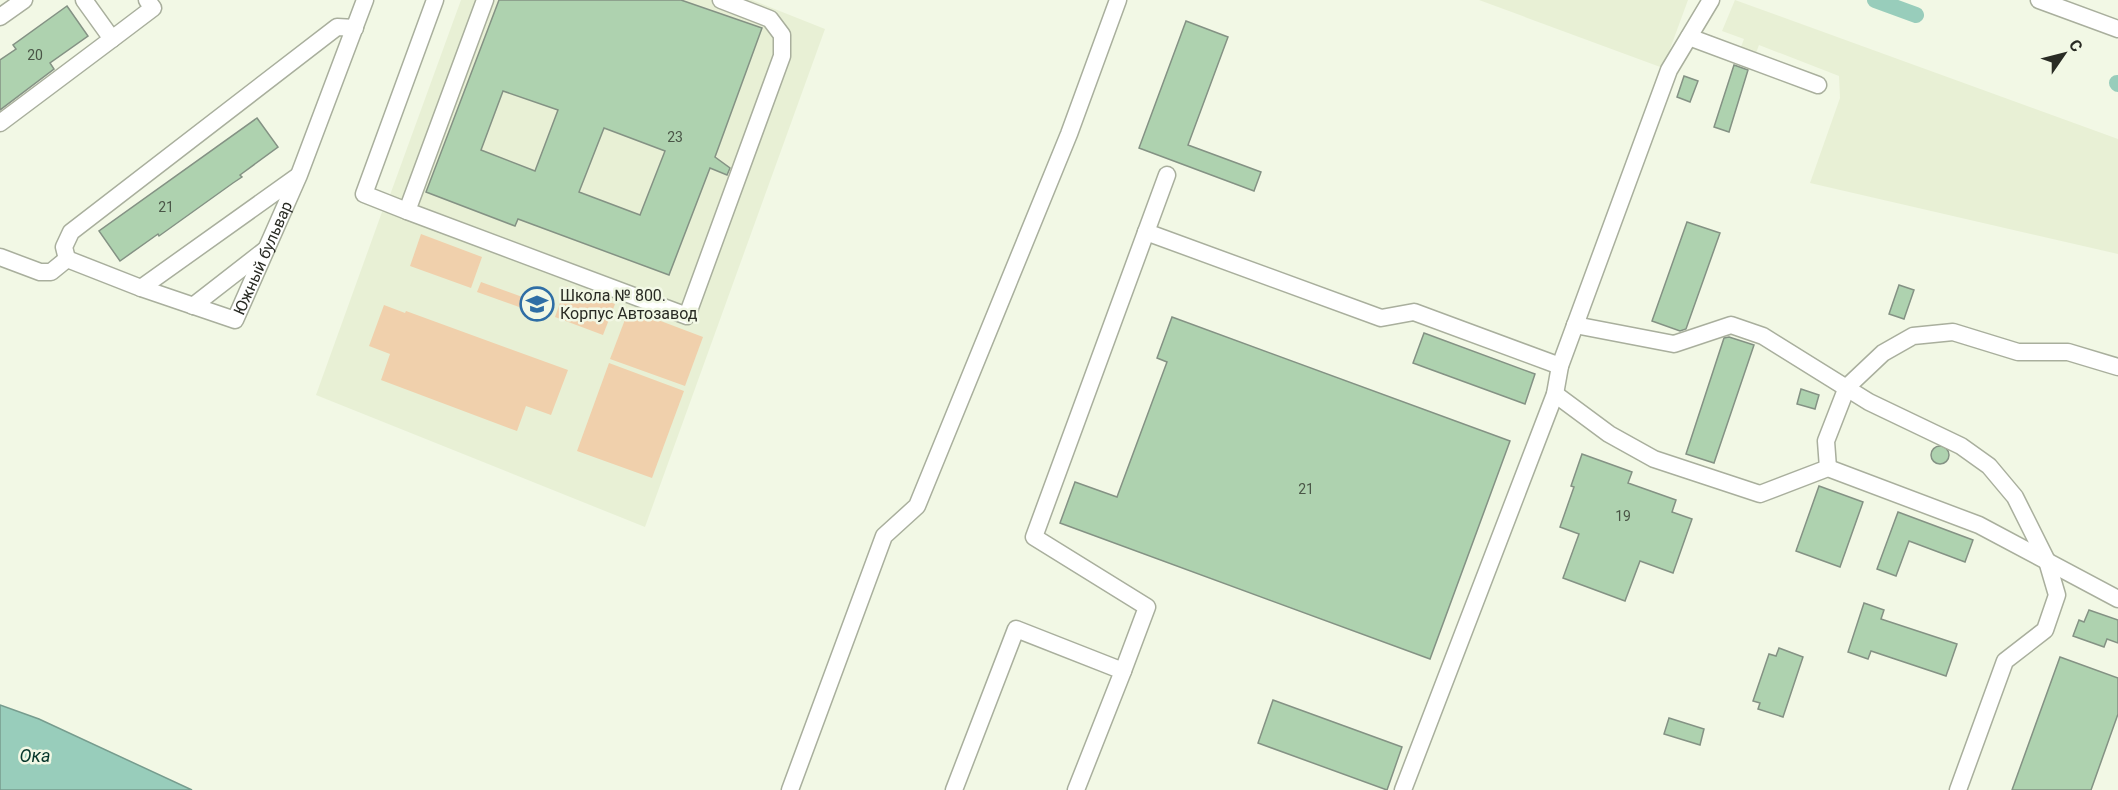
<svg xmlns="http://www.w3.org/2000/svg" width="2118" height="790" viewBox="0 0 2118 790" font-family="Roboto,sans-serif">
  <style>
    .built { fill: #e8f0d5 }
    .green { fill: #f0d0ac }
    .water { fill: #98cdbb; stroke: #779c8e; stroke-width: 1.5 }
    .lines { fill: none; stroke-linecap: round; stroke-linejoin: round }
    .canal { stroke: #98cdbb; stroke-width: 16 }
    .building { fill: #aed2af; stroke: #849284; stroke-width: 1.5; fill-rule: evenodd }
    .minor-casing { stroke: #a9af9d; stroke-width: 19 }
    .minor { stroke: #fff; stroke-width: 16 }
    .labels { text-anchor: middle; dominant-baseline: central; stroke-width: 5; stroke-linejoin: round; paint-order: stroke }
    .number-label { font-size: 14px; fill: #4a5547 }
    .street-label { font-size: 16px; fill: #292b24; stroke: #f2f8e5 }
    .poi-label { font-size: 16px; fill: #292b24; stroke: #f2f8e5; text-anchor: start }
    .water-label { font-size: 18px; font-style: italic; fill: #06372b; stroke: #f2f8e5 }
  </style>
  <rect width="100%" height="100%" fill="#f2f8e5"/>
  <g class="built">
    <path d="M 461,0 L 752,0 L 825,29 L 645,527 L 316,395 L 382,212 L 388,213 L 394,197 L 390,195 Z"/>
    <path d="M 1479,0 L 1688,0 L 1663,68 Z"/>
    <path d="M 1735,0 L 2118,139 L 2118,254 L 1810,183 L 1840,98 L 1839,76 L 1759,45 L 1756,53 L 1741,47 L 1744,39 L 1722,31 Z"/>
  </g>
  <g class="green">
    <path d="M 421,234 L 482,257 L 471,288 L 410,266 Z"/>
    <path d="M 481,282 L 550,307 L 547,317 L 477,292 Z"/>
    <path d="M 566,286 L 615,304 L 603,335 L 555,317 Z"/>
    <path d="M 384,305 L 405,313 L 406,311 L 568,370 L 551,415 L 526,406 L 517,431 L 381,380 L 390,354 L 369,346 Z"/>
    <path d="M 629,309 L 703,337 L 685,386 L 610,359 Z"/>
    <path d="M 609,363 L 684,391 L 652,478 L 577,451 Z"/>
  </g>
  <path class="water" d="M 0,705 L 39,719 L 192,790 L 0,790 Z"/>
  <g class="lines">
    <g class="canal">
      <path d="M 1875,0 L 1916,15"/>
      <path d="M 2117,83 L 2118,84"/>
    </g>
  </g>
  <g class="building">
    <path d="M 499,0 L 681,0 L 762,28 L 715,157 L 730,168 L 727,175 L 710,168 L 669,275 L 518,219 L 515,226 L 426,192 ZM 503,91 L 558,110 L 535,171 L 481,150 ZM 604,128 L 665,151 L 640,215 L 579,192 Z"/>
    <path d="M 67,6 L 88,36 L 50,63 L 54,69 L 0,110 L 0,60 L 16,49 L 13,45 Z"/>
    <path d="M 1186,21 L 1228,37 L 1188,145 L 1261,172 L 1254,191 L 1139,148 Z"/>
    <path d="M 1734,65 L 1748,70 L 1729,132 L 1714,127 Z"/>
    <path d="M 1684,76 L 1698,81 L 1690,102 L 1677,97 Z"/>
    <path d="M 257,118 L 278,147 L 240,175 L 242,177 L 233,183 L 159,236 L 158,234 L 120,261 L 99,231 Z"/>
    <path d="M 1687,222 L 1720,233 L 1686,329 L 1680,331 L 1652,321 Z"/>
    <path d="M 1899,285 L 1914,290 L 1904,319 L 1889,314 Z"/>
    <path d="M 1172,317 L 1510,441 L 1430,659 L 1060,523 L 1075,482 L 1117,497 L 1167,362 L 1157,358 Z"/>
    <path d="M 1424,333 L 1535,374 L 1525,404 L 1413,363 Z"/>
    <path d="M 1729,337 L 1754,345 L 1714,463 L 1686,454 L 1724,338 Z"/>
    <path d="M 1801,389 L 1819,395 L 1815,409 L 1797,404 Z"/>
    <circle cx="1940" cy="455" r="9"/>
    <path d="M 1582,454 L 1632,472 L 1628,483 L 1676,500 L 1672,512 L 1692,519 L 1673,573 L 1640,561 L 1625,601 L 1563,578 L 1579,534 L 1560,527 L 1574,487 L 1571,486 Z"/>
    <path d="M 1819,486 L 1863,502 L 1840,567 L 1796,551 Z"/>
    <path d="M 1898,512 L 1973,540 L 1965,562 L 1909,541 L 1896,576 L 1877,569 Z"/>
    <path d="M 1864,603 L 1884,610 L 1881,619 L 1957,644 L 1946,676 L 1871,651 L 1868,659 L 1848,652 Z"/>
    <path d="M 2089,610 L 2118,620 L 2118,643 L 2107,639 L 2104,647 L 2073,636 L 2079,620 L 2084,622 Z"/>
    <path d="M 1779,648 L 1803,657 L 1783,717 L 1758,709 L 1760,703 L 1753,701 L 1769,654 L 1776,656 Z"/>
    <path d="M 2060,657 L 2118,678 L 2118,714 L 2091,790 L 2012,790 Z"/>
    <path d="M 1273,700 L 1402,747 L 1387,790 L 1258,743 Z"/>
    <path d="M 1669,718 L 1704,729 L 1700,745 L 1664,734 Z"/>
  </g>
  <g class="lines">
    <g class="minor-casing">
      <g id="minor">
        <path d="M 485,0 L 407,211 L 687,316 L 782,56 L 782,35 L 770,19 L 721,0"/>
        <path d="M 2039,0 L 2118,29"/>
        <path d="M 0,17 L 24,0"/>
        <path d="M 1689,37 L 1818,85"/>
        <path d="M 112,39 L 153,8 L 147,0"/>
        <path d="M 0,123 L 112,39 L 84,0"/>
        <path d="M 407,211 L 364,194 L 435,0"/>
        <path d="M 1146,232 L 1381,318 L 1414,312 L 1560,366"/>
        <path id="s1" d="M 0,257 L 40,272 L 51,272 L 67,259 L 141,288 L 235,320 L 299,175 L 365,0"/>
        <path d="M 67,259 L 64,247 L 71,232 L 337,27 L 355,28"/>
        <path d="M 141,288 L 298,176"/>
        <path d="M 193,306 L 265,250"/>
        <path d="M 1575,325 L 1674,344 L 1731,325 L 1763,336 L 1869,402 L 1961,446 L 1989,466 L 2015,497 L 2047,561 L 2057,595 L 2045,630 L 2005,661 L 1958,790"/>
        <path d="M 1555,394 L 1609,434 L 1654,459 L 1760,494 L 1828,468 L 1979,525 L 2118,599"/>
        <path d="M 1828,468 L 1826,441 L 1847,387 L 1883,353 L 1913,336 L 1953,332 L 2018,352 L 2068,352 L 2118,367"/>
        <path d="M 1123,671 L 1147,607 L 1034,537 L 1167,175"/>
        <path d="M 790,790 L 884,536 L 917,506 L 1069,134 L 1118,0"/>
        <path d="M 954,790 L 1016,629 L 1123,671 L 1076,790"/>
        <path d="M 1403,790 L 1555,394 L 1560,366 L 1669,70 L 1711,0"/>
      </g>
    </g>
    <use href="#minor" class="minor"/>
  </g>
  <defs>
    <g id="school-ring" transform="scale(1.725)"><circle r="9.5" fill="#f2f8e5" stroke="#2f6ea5" stroke-width="1.5"/><path d="M0-5L7-2L0 1L-7-2ZM-4 1L0 2.5L4 1V4Q0 6-4 4Z" fill="#2f6ea5"/></g>
  </defs>
  <g fill-rule="evenodd">
    <use href="#school-ring" x="537" y="304"/>
  </g>
  <g class="labels">
    <g class="number-label">
      <text x="35" y="55">20</text>
      <text x="675" y="137">23</text>
      <text x="166" y="207">21</text>
      <text x="1306" y="489">21</text>
      <text x="1623" y="516">19</text>
    </g>
    <g class="street-label">
      <text stroke="none"><textPath href="#s1" startOffset="321">Южный бульвар</textPath></text>
    </g>
    <g class="poi-label">
      <text x="560" y="295">Школа № 800.<tspan x="560" dy="18">Корпус Автозавод</tspan></text>
    </g>
    <g class="water-label">
      <text x="35" y="755">Ока</text>
    </g>
  </g>
  <g transform="translate(2064 54) rotate(55)" stroke="#f2f8e5" stroke-width="4.5" paint-order="stroke">
  <path d="M0-4.5L10 22L0 15L-10 22Z" fill="#292b24"/>
  <text y="-9" font-size="16" font-weight="bold" text-anchor="middle" fill="#292b24">С</text>
  </g>
</svg>
